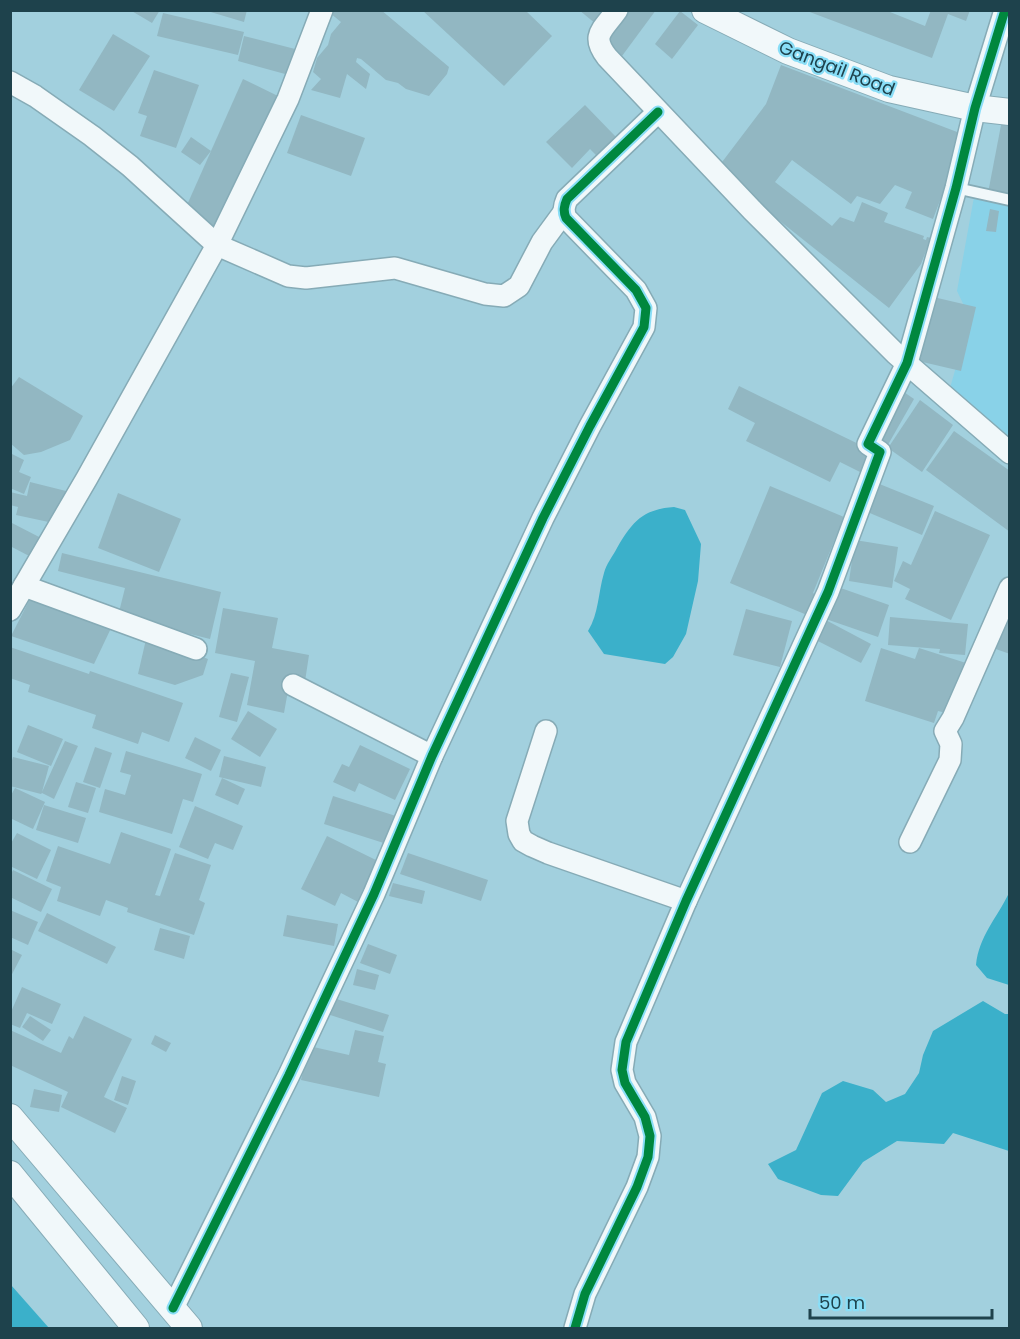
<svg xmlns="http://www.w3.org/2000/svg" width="1020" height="1339" viewBox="0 0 1020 1339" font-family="Poppins,sans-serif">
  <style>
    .built { fill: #89d2e8 }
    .water { fill: #3bb0ca }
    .building { fill: #92b7c2 }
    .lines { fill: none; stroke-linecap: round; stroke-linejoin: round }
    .service-casing { stroke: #86abb6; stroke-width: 14 }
    .minor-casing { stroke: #86abb6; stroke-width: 24 }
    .tertiary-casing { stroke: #86abb6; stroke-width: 28 }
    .service { stroke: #f1f8fa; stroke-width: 10 }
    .minor { stroke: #f1f8fa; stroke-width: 21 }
    .tertiary { stroke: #f1f8fa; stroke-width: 26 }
    .cycleway-casing { stroke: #89def7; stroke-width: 13 }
    .cycleway { stroke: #00873e; stroke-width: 9 }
    .labels { text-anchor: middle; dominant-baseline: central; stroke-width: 4.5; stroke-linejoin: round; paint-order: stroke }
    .street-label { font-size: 18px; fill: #1e424c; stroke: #89def7 }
  </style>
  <rect width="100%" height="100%" fill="#a2d0de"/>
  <path class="built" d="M 974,197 L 1009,205 L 1009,436 L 950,388 L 970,318 L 957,291 Z"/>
  <g class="water">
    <path d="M 674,507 L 685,510 L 701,544 L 698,581 L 686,634 L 673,657 L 665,664 L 604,654 L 588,631 C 599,613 598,593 604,573 C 606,564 613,556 617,548 C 632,522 643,509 674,507 Z"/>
    <path d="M 1009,893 L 1009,985 L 987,978 L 976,965 C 979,936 997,918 1009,893 Z"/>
    <path d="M 983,1001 L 1005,1014 L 1009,1014 L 1009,1151 L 953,1133 L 944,1144 L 897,1141 L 863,1162 L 838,1196 L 821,1195 L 778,1179 L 768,1164 L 796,1150 L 822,1093 L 843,1081 L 873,1090 L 886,1102 L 905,1094 L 919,1073 L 923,1055 L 933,1031 Z"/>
    <path d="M 11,1285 L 49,1328 L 11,1328 Z"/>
  </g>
  <g class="building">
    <path d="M 130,10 L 160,10 L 152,23 Z"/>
    <path d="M 204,10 L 247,10 L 244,22 Z"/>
    <path d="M 330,10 L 381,10 L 449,67 L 447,74 L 429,96 L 406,89 L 398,83 L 386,80 L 361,59 L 357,58 L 356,62 L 370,74 L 366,89 L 347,74 L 340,98 L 311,90 L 321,79 L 313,72 L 317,58 L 328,45 L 331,34 L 341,22 L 330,13 Z"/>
    <path d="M 422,10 L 525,10 L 552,36 L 504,86 Z"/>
    <path d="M 579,10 L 607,10 L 596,24 Z"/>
    <path d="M 625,10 L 656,10 L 622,56 L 605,39 Z"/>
    <path d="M 885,10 L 925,26 L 931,10 L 970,10 L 966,21 L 948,14 L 932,58 L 807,11 Z"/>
    <path d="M 680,11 L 698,25 L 672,59 L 655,44 Z"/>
    <path d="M 163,13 L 244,32 L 238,55 L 157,36 Z"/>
    <path d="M 113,34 L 150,56 L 114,111 L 79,90 Z"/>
    <path d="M 244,36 L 303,51 L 296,77 L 238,61 Z"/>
    <path d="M 781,65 L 965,135 L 933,219 L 905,208 L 912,192 L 895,185 L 880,204 L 857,196 L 851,204 L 792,160 L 775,182 L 832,226 L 840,217 L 854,222 L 862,202 L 888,213 L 884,222 L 924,236 L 923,239 L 926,240 L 927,237 L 931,238 L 921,264 L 889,308 L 716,170 L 766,104 Z"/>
    <path d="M 154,70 L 199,85 L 176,148 L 140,136 L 147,116 L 138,113 Z"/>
    <path d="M 243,79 L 282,98 L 216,233 L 187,205 Z"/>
    <path d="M 585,105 L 616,137 L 597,156 L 590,149 L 572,168 L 546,142 Z"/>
    <path d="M 301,115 L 365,138 L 351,176 L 287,153 Z"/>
    <path d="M 1002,120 L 1010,122 L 1010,197 L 988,193 Z"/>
    <path d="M 191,137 L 211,151 L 200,165 L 181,152 Z"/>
    <path d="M 990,209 L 999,211 L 996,232 L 986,231 Z"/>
    <path d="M 929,296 L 976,307 L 961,371 L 914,360 Z"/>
    <path d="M 19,377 L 83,416 L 70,440 L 41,452 L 24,455 L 10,443 L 10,389 Z"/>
    <path d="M 739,386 L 873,451 L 862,473 L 840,462 L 830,482 L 746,441 L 755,423 L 728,409 Z"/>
    <path d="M 898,388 L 914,399 L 885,450 L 872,442 Z"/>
    <path d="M 920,400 L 953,425 L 922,472 L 888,448 Z"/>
    <path d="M 954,431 L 1010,471 L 1010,532 L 926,470 Z"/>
    <path d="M 10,453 L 24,460 L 19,472 L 31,477 L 24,494 L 10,488 Z"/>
    <path d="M 30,482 L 66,491 L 58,524 L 16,515 L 18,507 L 10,505 L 10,492 L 27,496 Z"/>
    <path d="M 877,483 L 934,506 L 922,535 L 865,511 Z"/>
    <path d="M 770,486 L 844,517 L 813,593 L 816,595 L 807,615 L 730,583 Z"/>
    <path d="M 118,493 L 181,519 L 159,572 L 98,548 Z"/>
    <path d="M 935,511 L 990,535 L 951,620 L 905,599 L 910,589 L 894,581 L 903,561 L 911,565 Z"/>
    <path d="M 10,522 L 43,539 L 33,558 L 10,546 Z"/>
    <path d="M 855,540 L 898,547 L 892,588 L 849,581 Z"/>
    <path d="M 62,553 L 221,592 L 210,639 L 118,616 L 125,588 L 58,571 Z"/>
    <path d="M 835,586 L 889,605 L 878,637 L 823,618 Z"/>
    <path d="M 32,595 L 113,624 L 94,664 L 11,636 Z"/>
    <path d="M 223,608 L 278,618 L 272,648 L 309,655 L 304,688 L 289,685 L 284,713 L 247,705 L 255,661 L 215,653 Z"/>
    <path d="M 746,609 L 792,621 L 780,667 L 733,655 Z"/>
    <path d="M 820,617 L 871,644 L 861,663 L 810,637 Z"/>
    <path d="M 890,617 L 968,624 L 965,655 L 939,653 L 940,649 L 888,645 Z"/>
    <path d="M 1001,618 L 1010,621 L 1010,654 L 990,647 Z"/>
    <path d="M 147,635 L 208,659 L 203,675 L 175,685 L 138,674 Z"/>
    <path d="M 10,647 L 89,674 L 90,671 L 183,703 L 169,742 L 142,732 L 138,744 L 92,728 L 96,715 L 28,692 L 30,685 L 10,678 Z"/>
    <path d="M 881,648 L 915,659 L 919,648 L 966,663 L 950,714 L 938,711 L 934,723 L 865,701 Z"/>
    <path d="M 231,673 L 249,677 L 237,722 L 219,717 Z"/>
    <path d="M 248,711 L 277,729 L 260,757 L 231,739 Z"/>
    <path d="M 28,725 L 63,739 L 51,766 L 17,752 Z"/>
    <path d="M 195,737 L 221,750 L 211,771 L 185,758 Z"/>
    <path d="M 65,741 L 78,746 L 54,799 L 42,793 L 41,794 L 10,786 L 10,767 L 13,757 L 49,766 L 42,792 Z"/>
    <path d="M 360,745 L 410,769 L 395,800 L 359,783 L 355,792 L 333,782 L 342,764 L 349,767 Z"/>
    <path d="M 95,747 L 112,753 L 100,788 L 83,782 Z"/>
    <path d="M 126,751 L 202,774 L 193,802 L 183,799 L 172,834 L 99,812 L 105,789 L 125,795 L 131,775 L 120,772 Z"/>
    <path d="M 224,756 L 266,767 L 261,787 L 219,777 Z"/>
    <path d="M 222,778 L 245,789 L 238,805 L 215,795 Z"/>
    <path d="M 76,782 L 96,788 L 88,813 L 68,807 Z"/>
    <path d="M 15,788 L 45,802 L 33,829 L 10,818 L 10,797 Z"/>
    <path d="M 333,796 L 399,817 L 390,845 L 324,824 Z"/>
    <path d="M 44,805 L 86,818 L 78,843 L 36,830 Z"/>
    <path d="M 195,806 L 243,826 L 233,850 L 215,843 L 208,859 L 179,847 Z"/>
    <path d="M 121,832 L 171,849 L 155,895 L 160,896 L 175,853 L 211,865 L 199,900 L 205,903 L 194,935 L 127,912 L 128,908 L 106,900 L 100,916 L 57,901 L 61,887 L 46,881 L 58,846 L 110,864 Z"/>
    <path d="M 17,833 L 51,850 L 37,879 L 10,866 L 10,845 Z"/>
    <path d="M 327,836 L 380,862 L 360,903 L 341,893 L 335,906 L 301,889 Z"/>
    <path d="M 408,853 L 488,880 L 481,901 L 400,874 Z"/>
    <path d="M 13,870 L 52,889 L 41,912 L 10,897 L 10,876 Z"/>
    <path d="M 393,883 L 425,891 L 422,904 L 389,896 Z"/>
    <path d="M 10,910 L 38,922 L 28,945 L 10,937 Z"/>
    <path d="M 47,913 L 116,947 L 107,964 L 38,931 Z"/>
    <path d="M 287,915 L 338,924 L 334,946 L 283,936 Z"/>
    <path d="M 160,928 L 190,936 L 184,959 L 154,950 Z"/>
    <path d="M 368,944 L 397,955 L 390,974 L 360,963 Z"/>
    <path d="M 10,949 L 22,955 L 10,978 Z"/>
    <path d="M 357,969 L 379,975 L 375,990 L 353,985 Z"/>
    <path d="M 22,987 L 61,1004 L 52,1024 L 27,1013 L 20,1028 L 10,1024 L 10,1014 Z"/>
    <path d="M 330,997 L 389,1015 L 383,1032 L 324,1013 Z"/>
    <path d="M 30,1016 L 51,1030 L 43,1041 L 22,1027 Z"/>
    <path d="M 84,1016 L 132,1039 L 104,1097 L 127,1108 L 115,1133 L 61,1107 L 68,1092 L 10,1065 L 10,1030 L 61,1053 L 69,1036 L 73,1039 Z"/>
    <path d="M 355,1030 L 384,1036 L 378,1062 L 386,1064 L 379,1097 L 301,1080 L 309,1046 L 349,1055 Z"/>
    <path d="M 155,1035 L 171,1043 L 166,1052 L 151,1044 Z"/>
    <path d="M 122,1076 L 136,1081 L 128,1105 L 114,1100 Z"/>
    <path d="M 34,1089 L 62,1095 L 59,1112 L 30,1107 Z"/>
  </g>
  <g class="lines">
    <g class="service-casing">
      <path id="service" d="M 956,188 L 1010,200"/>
    </g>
    <g class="minor-casing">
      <g id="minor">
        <path d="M 617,10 C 603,30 590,35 607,57 L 752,210 L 896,354 L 1010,453"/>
        <path d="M 10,82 L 35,96 L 92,136 L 130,166 L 217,245 L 288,276 L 306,278 L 395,268 L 485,294 L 504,296 L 519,286 L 542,242 L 564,212"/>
        <path d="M 24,586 L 196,649"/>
        <path d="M 10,610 L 87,478 L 217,245 L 288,99 L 322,10"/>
        <path d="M 293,685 L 432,756"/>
        <path d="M 546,731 L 517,821 L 519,834 L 523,841 L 532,846 L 548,853 L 686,901"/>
        <path d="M 910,842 L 950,760 L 951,744 L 945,731 L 953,718 L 1010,588"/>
        <path d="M 173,1308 L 289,1075 L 374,894 L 432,756 L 543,518 L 590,426 L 644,327 L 646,308 L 636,290 L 566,218 C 563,211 564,206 567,199 L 658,112"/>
        <path d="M 575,1328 L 585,1294 L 637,1187 L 648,1157 L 650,1136 L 645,1117 L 625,1083 L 622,1070 L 626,1042 L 686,901 L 828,592 L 880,452 L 868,444 L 907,363 L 956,188 L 975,108 L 1005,10"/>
      </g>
    </g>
    <g class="tertiary-casing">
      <g id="tertiary">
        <path d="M 705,10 L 788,51 L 889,89 L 975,108 L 1010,112"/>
        <path d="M 10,1117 L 189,1328"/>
        <path d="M 10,1174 L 136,1328"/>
      </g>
    </g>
    <use href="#service" class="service"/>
    <use href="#minor" class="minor"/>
    <use href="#tertiary" class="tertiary"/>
    <g class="cycleway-casing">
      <g id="cycleway">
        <path d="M 173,1308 L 289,1075 L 374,894 L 432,756 L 543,518 L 590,426 L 644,327 L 646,308 L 636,290 L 566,218 C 563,211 564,206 567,199 L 658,112"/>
        <path d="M 575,1328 L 585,1294 L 637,1187 L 648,1157 L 650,1136 L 645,1117 L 625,1083 L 622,1070 L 626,1042 L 686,901 L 828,592 L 880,452 L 868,444 L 907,363 L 956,188 L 975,108 L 1005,10"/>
      </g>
    </g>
    <use href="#cycleway" class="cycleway"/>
  </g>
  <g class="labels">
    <g class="street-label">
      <text transform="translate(837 68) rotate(21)">Gangail Road</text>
    </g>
  </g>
  <rect width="1020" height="1339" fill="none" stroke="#1e424c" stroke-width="24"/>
  <path d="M810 1309v9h182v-9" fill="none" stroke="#1e424c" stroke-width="3"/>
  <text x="819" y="1309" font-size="18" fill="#1e424c" stroke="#89def7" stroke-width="4.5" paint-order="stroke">50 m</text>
</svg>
